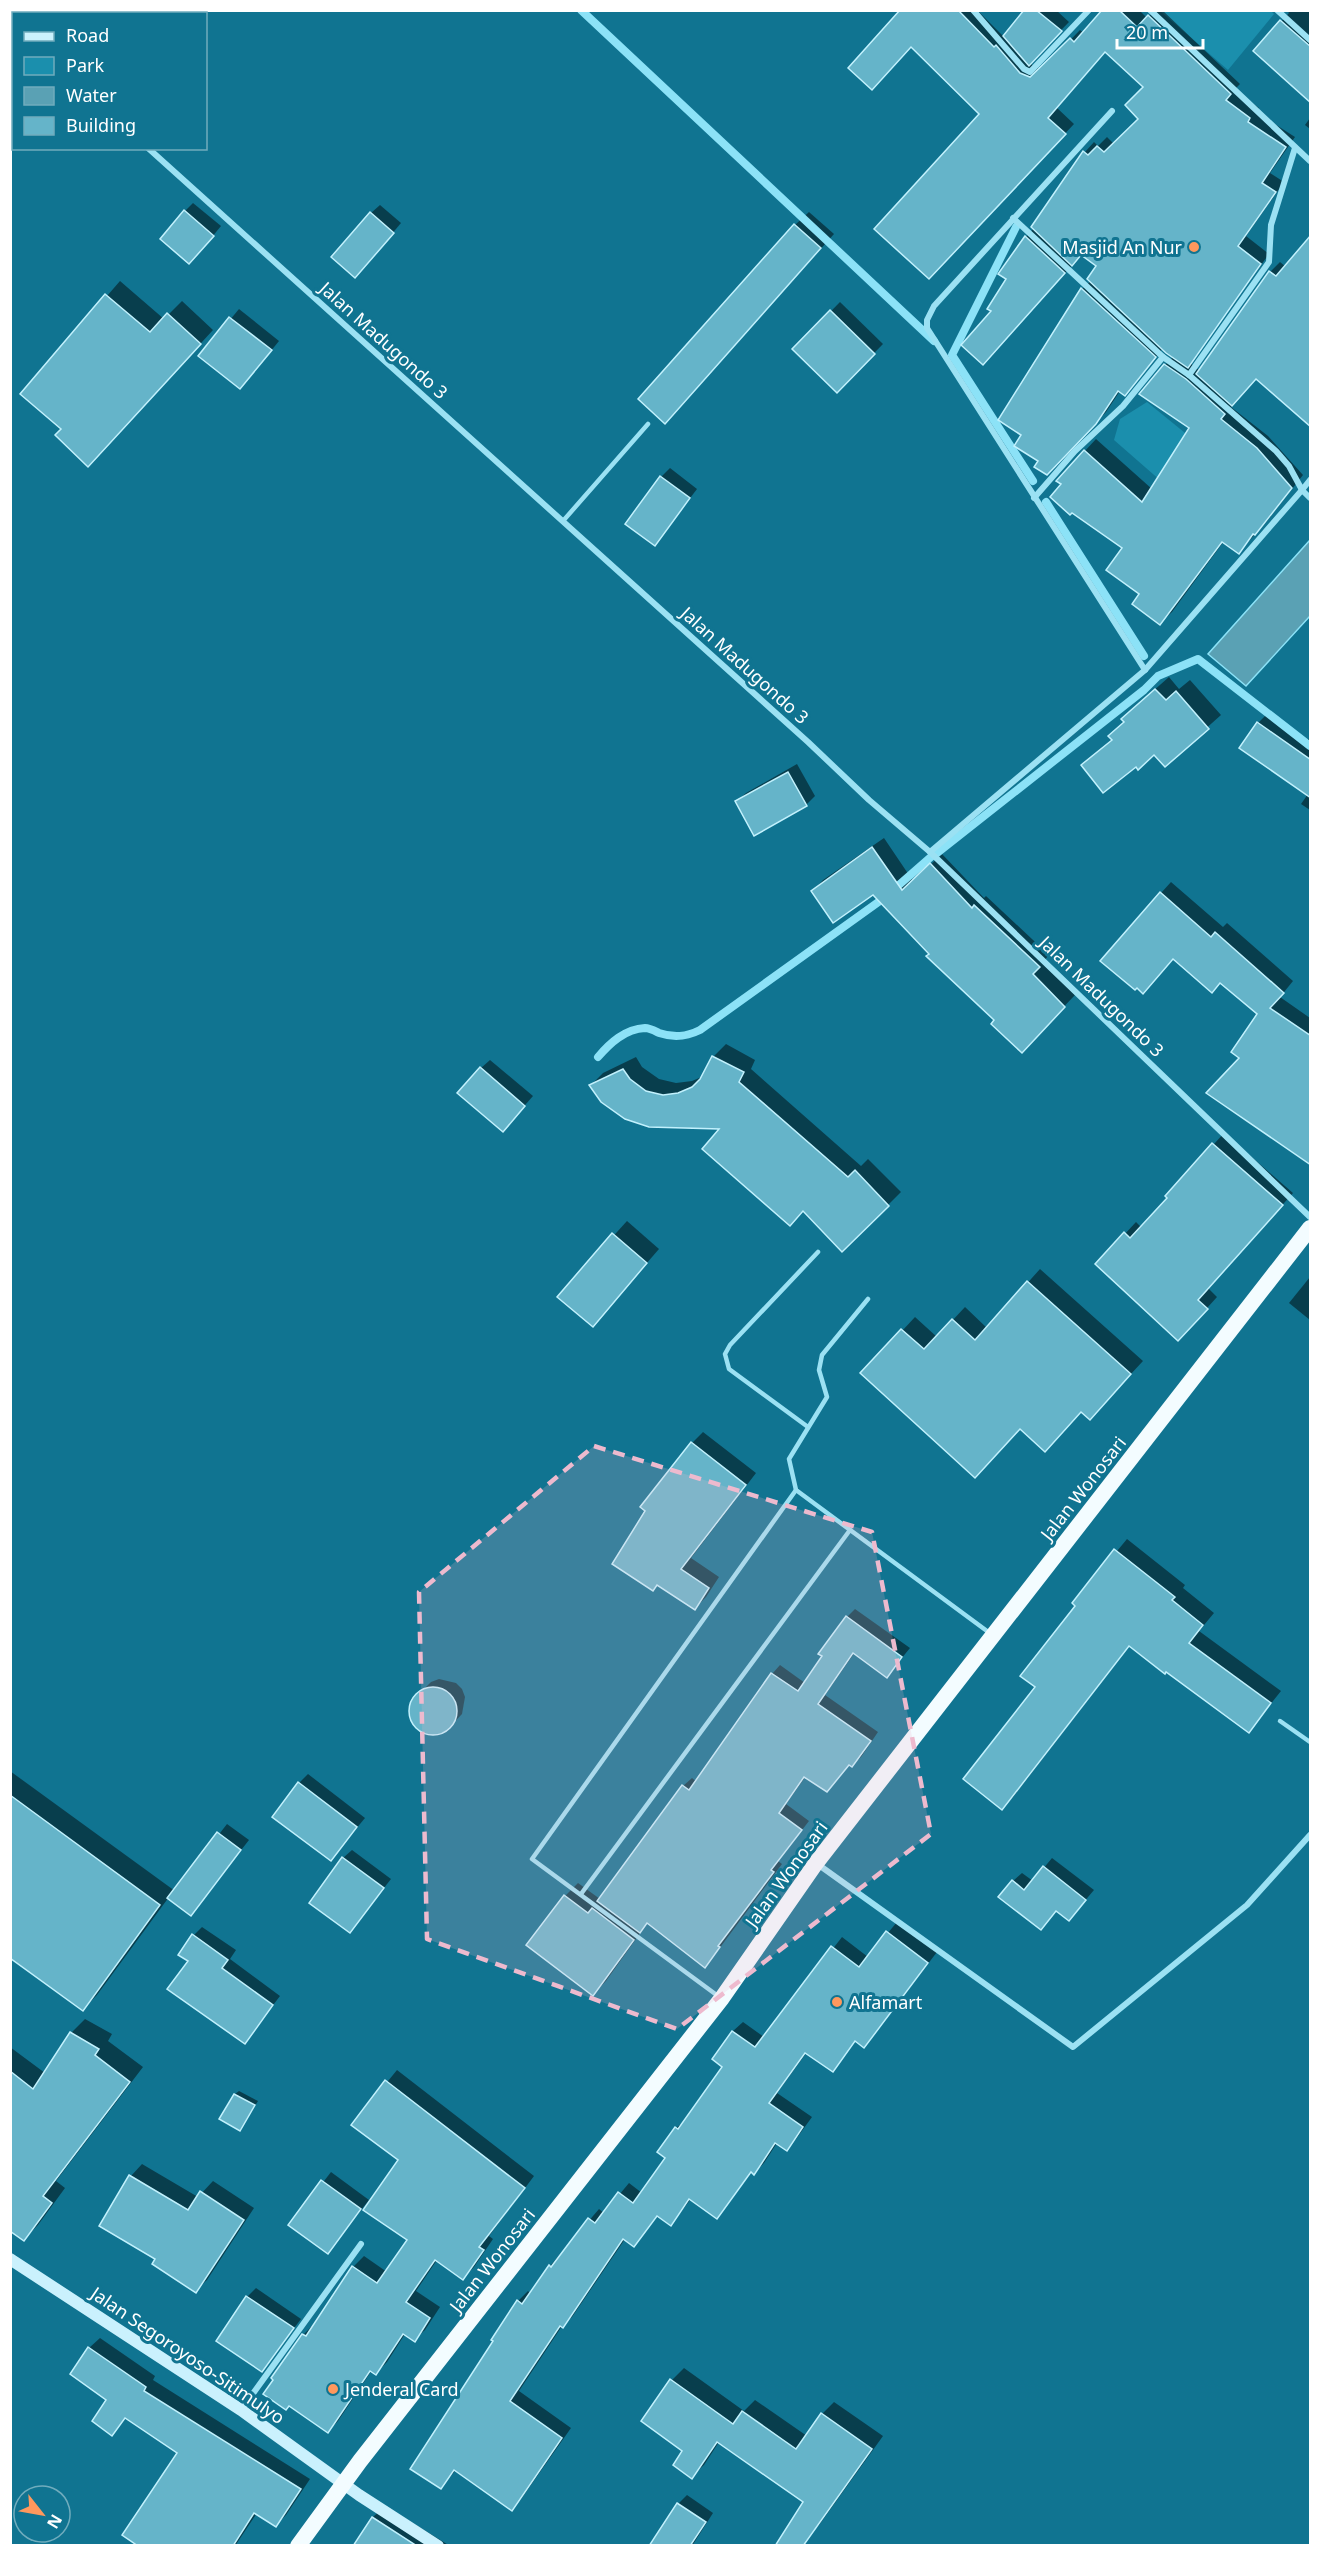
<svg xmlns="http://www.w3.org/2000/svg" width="1321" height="2556" viewBox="0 0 1321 2556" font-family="'Noto Sans',sans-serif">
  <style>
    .green { fill: #1b8fad }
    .water { fill: #5aa1b4; stroke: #8ce2f7; stroke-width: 1.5 }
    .shadow { fill: #0007 }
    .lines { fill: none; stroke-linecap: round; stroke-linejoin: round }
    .stream { stroke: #8ce2f7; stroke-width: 8 }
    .building { fill: #65b4c9; stroke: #c2f1fd; stroke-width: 1.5 }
    .service { stroke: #9be1f3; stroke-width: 4.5 }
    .minor { stroke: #9be1f3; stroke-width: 6 }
    .secondary { stroke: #caf1fd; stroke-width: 12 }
    .trunk { stroke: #f3fcff; stroke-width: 16 }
    .marked { fill: #edbace; fill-opacity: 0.2; stroke: #edbace; stroke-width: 4.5; stroke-dasharray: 12 8; stroke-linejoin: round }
    .poi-dot { fill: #ff985d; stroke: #107491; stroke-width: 2 }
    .labels { text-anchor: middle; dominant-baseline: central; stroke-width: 6; stroke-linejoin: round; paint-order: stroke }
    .poi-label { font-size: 18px; fill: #fff; stroke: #107491; text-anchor: start }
    .street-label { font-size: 18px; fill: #fff; stroke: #107491 }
  </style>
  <rect width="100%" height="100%" fill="#107491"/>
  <g class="green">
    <path d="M 1270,10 L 1274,14 L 1228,70 L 1160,11 Z"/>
    <path d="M 1147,402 L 1222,463 L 1185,502 L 1114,440 L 1120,419 Z"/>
  </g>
  <path class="water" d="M 1310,540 L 1310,616 L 1246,686 L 1208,654 Z"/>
  <g class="shadow">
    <path d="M 902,10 L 977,10 L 1004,37 L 1026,10 L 1056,10 L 1069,22 L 1029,63 L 1038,68 L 1044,67 L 1080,30 L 1084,33 L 1104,10 L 1139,10 L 1147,18 L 1155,10 L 1162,10 L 1240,84 L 1234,90 L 1259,108 L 1256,112 L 1295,137 L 1270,173 L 1284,182 L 1246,236 L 1269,254 L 1190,363 L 1200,371 L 1270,272 L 1280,262 L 1286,267 L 1257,378 L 1231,407 L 1268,436 L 1303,475 L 1266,522 L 1239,552 L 1224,541 L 1172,612 L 1160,623 L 1141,593 L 1124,548 L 1058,480 L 1096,439 L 1152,489 L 1191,427 L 1165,365 L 1174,356 L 1163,348 L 1134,384 L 1120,391 L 1106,412 L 1047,473 L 1023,434 L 1082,289 L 1091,281 L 1098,266 L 1082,254 L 991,355 L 994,311 L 1026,237 L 1034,228 L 1033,227 L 1085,152 L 1094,142 L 1098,146 L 1107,137 L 1114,144 L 1140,119 L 1145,87 L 1105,51 L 1056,107 L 1074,124 L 938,268 L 981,114 Z"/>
    <path d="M 1287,10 L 1310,10 L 1310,100 L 1255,51 L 1289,13 Z"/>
    <path d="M 1310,118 L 1310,129 L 1305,125 Z"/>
    <path d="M 193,203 L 221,226 L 198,254 L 185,211 Z"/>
    <path d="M 380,205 L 401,223 L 364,267 L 371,213 Z"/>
    <path d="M 809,212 L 834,234 L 678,408 L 795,225 Z"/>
    <path d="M 120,281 L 164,319 L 182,301 L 213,330 L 102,451 L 63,429 L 22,394 Z"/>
    <path d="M 840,302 L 883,344 L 837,391 L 794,349 Z"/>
    <path d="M 239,309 L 279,341 L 248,379 L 200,356 Z"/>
    <path d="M 670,468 L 697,489 L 655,544 L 661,477 Z"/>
    <path d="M 1169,677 L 1179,689 L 1190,680 L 1221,715 L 1165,765 L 1154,753 L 1136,765 L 1083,765 L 1113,739 L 1136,706 Z"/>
    <path d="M 1268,713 L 1307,741 L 1310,737 L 1310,810 L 1301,804 L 1308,794 L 1258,723 Z"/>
    <path d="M 797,764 L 815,796 L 806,805 L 737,801 L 746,793 Z"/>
    <path d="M 884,838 L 913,881 L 942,854 L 984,898 L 986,896 L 1049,955 L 1042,963 L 1075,995 L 1032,1040 L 997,1020 L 873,893 L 813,891 L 823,880 Z"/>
    <path d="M 1171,882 L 1223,927 L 1227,923 L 1293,981 L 1280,997 L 1310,1018 L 1310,1163 L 1242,1057 L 1259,1014 L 1161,893 Z"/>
    <path d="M 726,1044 L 755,1060 L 751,1069 L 861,1166 L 868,1159 L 901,1192 L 843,1250 L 723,1128 L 591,1085 L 603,1073 L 636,1057 L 642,1067 L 659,1079 L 676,1083 L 692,1081 L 704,1076 L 713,1057 Z"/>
    <path d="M 490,1060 L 533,1096 L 511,1121 L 481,1068 Z"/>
    <path d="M 1224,1133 L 1293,1193 L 1208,1288 L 1217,1297 L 1189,1328 L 1097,1264 L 1136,1222 L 1142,1228 L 1170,1198 L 1167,1196 Z"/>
    <path d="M 627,1221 L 659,1249 L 593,1325 L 559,1296 Z"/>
    <path d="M 1040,1269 L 1143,1361 L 1090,1418 L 1082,1410 L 1021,1427 L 863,1373 L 915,1317 L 937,1337 L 965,1307 L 987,1328 Z"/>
    <path d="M 1310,1277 L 1310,1320 L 1289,1303 Z"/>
    <path d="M 703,1432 L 756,1473 L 691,1558 L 719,1577 L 706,1597 L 695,1608 L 658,1584 L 692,1443 Z"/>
    <path d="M 1127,1539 L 1185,1585 L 1183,1588 L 1214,1613 L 1199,1631 L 1281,1691 L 1249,1731 L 1130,1645 L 1013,1797 L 1002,1808 L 1037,1687 L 1077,1605 L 1074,1603 Z"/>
    <path d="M 855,1609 L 910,1648 L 887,1676 L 855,1652 L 825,1695 L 878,1732 L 861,1757 L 852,1765 L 850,1764 L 827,1790 L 806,1776 L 786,1804 L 809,1821 L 778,1861 L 782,1864 L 713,1957 L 648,1922 L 606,1981 L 593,1994 L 565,1896 L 578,1883 L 600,1899 L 683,1786 L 692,1778 L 697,1782 L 772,1674 L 780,1665 L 805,1683 L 847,1617 Z"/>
    <path d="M 439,1679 L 456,1683 L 462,1689 L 465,1697 L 462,1714 L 446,1731 L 437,1734 L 428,1734 L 415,1724 L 411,1707 L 415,1698 L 431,1682 Z"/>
    <path d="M 10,1771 L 175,1891 L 227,1824 L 249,1840 L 191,1914 L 169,1897 L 97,1995 L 83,2009 L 10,1956 Z"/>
    <path d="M 308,1774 L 365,1818 L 331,1859 L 299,1783 Z"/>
    <path d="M 352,1850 L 391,1879 L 350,1931 L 343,1858 Z"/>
    <path d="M 1052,1858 L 1094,1890 L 1077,1910 L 1057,1910 L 1049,1919 L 1013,1881 L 1022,1873 L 1033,1881 Z"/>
    <path d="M 897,1922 L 937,1952 L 873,2036 L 863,2046 L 856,2040 L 833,2070 L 807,2052 L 777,2093 L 812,2117 L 796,2139 L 786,2149 L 777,2143 L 764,2163 L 754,2173 L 752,2172 L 717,2217 L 691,2199 L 671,2224 L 658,2215 L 634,2245 L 625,2239 L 572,2317 L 562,2326 L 519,2391 L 571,2428 L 521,2499 L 511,2509 L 456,2470 L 441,2487 L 495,2341 L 518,2301 L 528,2291 L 531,2294 L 550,2266 L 599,2209 L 604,2213 L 629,2183 L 642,2193 L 667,2157 L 676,2128 L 687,2119 L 724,2067 L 714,2059 L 733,2031 L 743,2022 L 764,2037 L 842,1937 L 868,1957 Z"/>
    <path d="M 202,1927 L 236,1950 L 230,1959 L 280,1996 L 245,2042 L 190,1960 L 194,1935 Z"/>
    <path d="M 85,2019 L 112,2034 L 108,2041 L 143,2067 L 56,2181 L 65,2188 L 38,2225 L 24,2239 L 10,2229 L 10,2047 L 45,2073 L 71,2033 Z"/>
    <path d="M 397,2070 L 534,2176 L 489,2236 L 493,2239 L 474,2267 L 463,2278 L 437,2260 L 416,2291 L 440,2307 L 425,2330 L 414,2340 L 405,2334 L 387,2362 L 376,2373 L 372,2370 L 338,2421 L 328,2431 L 303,2335 L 314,2324 L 353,2267 L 364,2256 L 387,2272 L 409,2240 L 400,2160 L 353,2124 Z"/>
    <path d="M 239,2091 L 258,2101 L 240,2129 L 235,2094 Z"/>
    <path d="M 142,2164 L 198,2197 L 213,2181 L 254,2208 L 207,2280 L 195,2291 L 157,2259 L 101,2225 L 131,2176 Z"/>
    <path d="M 331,2172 L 369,2200 L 327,2253 L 290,2225 Z"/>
    <path d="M 256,2288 L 301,2319 L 262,2370 L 247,2297 Z"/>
    <path d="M 100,2338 L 155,2376 L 153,2380 L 310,2479 L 286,2515 L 276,2525 L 257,2513 L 235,2546 L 141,2546 L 179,2453 L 127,2417 L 112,2434 L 108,2400 L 89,2348 Z"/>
    <path d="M 684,2368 L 744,2411 L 755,2400 L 807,2436 L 822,2414 L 834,2402 L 883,2436 L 819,2525 L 807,2537 L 805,2501 L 719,2442 L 704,2465 L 691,2477 L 672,2380 Z"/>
    <path d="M 687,2495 L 713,2513 L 692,2546 L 651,2546 L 678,2504 Z"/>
    <path d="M 385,2506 L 450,2546 L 355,2546 L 373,2517 Z"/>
  </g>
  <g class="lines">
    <g class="stream">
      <path d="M 581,10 L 934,341"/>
      <path d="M 1016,227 L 952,355 L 1033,481"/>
      <path d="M 1046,502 L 1144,656"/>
      <path d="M 937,853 L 1144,690 L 1158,676 L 1198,659 L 1310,746"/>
      <path d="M 598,1057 C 610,1043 625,1029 645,1028 C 650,1028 655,1031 659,1033 C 674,1038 686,1037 700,1030 L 884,898 L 932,856"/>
    </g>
  </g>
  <g class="building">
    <path d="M 900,10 L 958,10 L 994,47 L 996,45 L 1020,73 L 1030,77 L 1070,38 L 1074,42 L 1102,10 L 1119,10 L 1137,27 L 1148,15 L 1231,94 L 1226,100 L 1250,118 L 1248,122 L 1286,147 L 1262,183 L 1276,192 L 1238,246 L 1261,264 L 1188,368 L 1166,353 L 1087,279 L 1096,266 L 1081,255 L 1072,266 L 1031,227 L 1083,151 L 1088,155 L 1097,146 L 1104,152 L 1138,119 L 1125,105 L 1143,87 L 1105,52 L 1048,118 L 1066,134 L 929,279 L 874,229 L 979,114 L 911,47 L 872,90 L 848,68 Z"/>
    <path d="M 1024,10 L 1036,10 L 1062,31 L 1029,66 L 1003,36 Z"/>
    <path d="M 1280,20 L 1311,47 L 1311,103 L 1253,51 Z"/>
    <path d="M 184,210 L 214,236 L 189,264 L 160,239 Z"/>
    <path d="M 370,212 L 394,233 L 355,278 L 331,257 Z"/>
    <path d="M 794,224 L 821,248 L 665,424 L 638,399 Z"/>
    <path d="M 1311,235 L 1311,427 L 1256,379 L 1232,406 L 1196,374 L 1269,271 L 1276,276 Z"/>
    <path d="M 1025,236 L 1065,273 L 983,365 L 961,345 L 991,311 L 987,309 L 1006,279 L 998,274 Z"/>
    <path d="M 1081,288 L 1156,357 L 1125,396 L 1118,391 L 1096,424 L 1047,475 L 1034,467 L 1038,461 L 1014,446 L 1021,435 L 998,420 Z"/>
    <path d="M 105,294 L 150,332 L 167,313 L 201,344 L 88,467 L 55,435 L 61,429 L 20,394 Z"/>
    <path d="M 830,310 L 875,354 L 837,393 L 792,349 Z"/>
    <path d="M 229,317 L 272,350 L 240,389 L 198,356 Z"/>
    <path d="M 1164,364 L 1186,379 L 1225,414 L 1221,419 L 1257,448 L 1292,488 L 1255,535 L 1253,534 L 1239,554 L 1222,542 L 1160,625 L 1132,604 L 1139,594 L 1106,570 L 1122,548 L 1072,513 L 1070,515 L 1050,497 L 1061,484 L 1056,481 L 1084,450 L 1142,502 L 1189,428 L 1139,394 Z"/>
    <path d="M 660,476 L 690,498 L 655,546 L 625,524 Z"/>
    <path d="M 1155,689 L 1166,700 L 1176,691 L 1209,729 L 1165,767 L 1154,755 L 1138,770 L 1136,767 L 1103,793 L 1081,765 L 1112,740 L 1108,736 L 1124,722 L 1121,719 Z"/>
    <path d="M 1257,722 L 1311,760 L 1311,798 L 1239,748 Z"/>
    <path d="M 788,772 L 807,806 L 754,836 L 735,801 Z"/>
    <path d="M 872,847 L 902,890 L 930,863 L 972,908 L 974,905 L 1040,967 L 1033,974 L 1065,1007 L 1022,1053 L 991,1024 L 994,1020 L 926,956 L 929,954 L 873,895 L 833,923 L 811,891 Z"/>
    <path d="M 1160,892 L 1211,937 L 1215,932 L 1284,993 L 1270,1008 L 1311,1036 L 1311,1165 L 1206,1093 L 1239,1058 L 1231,1052 L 1257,1014 L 1220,983 L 1212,993 L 1173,959 L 1143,994 L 1137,988 L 1135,990 L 1100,961 Z"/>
    <path d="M 712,1056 L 744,1072 L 739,1082 L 848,1177 L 855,1170 L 889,1206 L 842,1252 L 803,1211 L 790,1226 L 702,1149 L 719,1129 L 649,1127 L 625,1119 L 601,1102 L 589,1085 L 623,1069 L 630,1079 L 646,1091 L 663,1095 L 678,1093 L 692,1087 L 700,1079 Z"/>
    <path d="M 480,1067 L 525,1106 L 503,1132 L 457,1093 Z"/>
    <path d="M 1212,1143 L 1283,1205 L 1198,1300 L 1208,1309 L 1178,1341 L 1095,1264 L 1124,1232 L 1130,1238 L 1167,1198 L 1165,1196 Z"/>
    <path d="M 612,1233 L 647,1263 L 593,1327 L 557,1297 Z"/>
    <path d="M 1027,1281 L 1131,1374 L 1090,1420 L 1081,1412 L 1045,1452 L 1020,1429 L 975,1478 L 860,1373 L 901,1329 L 924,1349 L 952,1319 L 975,1340 Z"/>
    <path d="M 691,1442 L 746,1485 L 681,1569 L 709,1588 L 695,1610 L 657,1585 L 653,1591 L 612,1564 L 645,1511 L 640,1507 Z"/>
    <path d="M 1114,1549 L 1175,1597 L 1172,1600 L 1203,1625 L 1189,1643 L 1271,1703 L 1249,1733 L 1166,1672 L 1165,1674 L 1129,1646 L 1002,1810 L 963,1779 L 1035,1687 L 1020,1676 L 1075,1606 L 1072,1603 Z"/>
    <path d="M 846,1616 L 902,1657 L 887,1678 L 853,1653 L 818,1704 L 871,1741 L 852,1767 L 849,1765 L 827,1792 L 804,1777 L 779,1813 L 802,1830 L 771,1870 L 774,1872 L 718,1946 L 720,1947 L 705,1968 L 647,1923 L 640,1933 L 597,1901 L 682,1785 L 689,1790 L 771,1673 L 798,1691 L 822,1656 L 818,1654 Z"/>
    <circle cx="433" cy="1711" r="24"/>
    <path d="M 298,1782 L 357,1827 L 331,1861 L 272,1817 Z"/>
    <path d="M 10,1795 L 160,1905 L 83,2011 L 10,1958 Z"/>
    <path d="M 217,1832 L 241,1850 L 191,1916 L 167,1898 Z"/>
    <path d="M 342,1857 L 384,1888 L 350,1933 L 309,1903 Z"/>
    <path d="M 1043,1866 L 1086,1900 L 1069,1921 L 1056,1911 L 1041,1930 L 998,1897 L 1012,1880 L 1024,1890 Z"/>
    <path d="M 564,1895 L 588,1913 L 592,1908 L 634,1940 L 593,1996 L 526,1945 Z"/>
    <path d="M 886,1931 L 928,1963 L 864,2048 L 855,2041 L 833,2072 L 805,2053 L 769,2103 L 803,2127 L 787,2151 L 775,2143 L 754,2175 L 751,2172 L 717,2219 L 689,2199 L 671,2226 L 657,2216 L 634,2247 L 623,2239 L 563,2328 L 560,2326 L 510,2401 L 562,2438 L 512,2511 L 454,2470 L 441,2489 L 410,2469 L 493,2341 L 491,2340 L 517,2300 L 522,2304 L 549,2265 L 551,2267 L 588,2218 L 595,2223 L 618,2192 L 633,2203 L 665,2158 L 657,2152 L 675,2127 L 678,2129 L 722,2067 L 712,2059 L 732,2031 L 755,2047 L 831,1946 L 859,1967 Z"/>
    <path d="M 192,1934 L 228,1960 L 222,1968 L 273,2005 L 245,2044 L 167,1989 L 188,1961 L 178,1955 Z"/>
    <path d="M 70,2032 L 99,2049 L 95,2055 L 130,2082 L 43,2196 L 52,2203 L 24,2241 L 10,2231 L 10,2071 L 33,2089 Z"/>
    <path d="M 385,2080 L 525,2188 L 479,2247 L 484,2250 L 463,2280 L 435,2260 L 406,2302 L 430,2318 L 415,2342 L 403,2334 L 376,2375 L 370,2371 L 328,2433 L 289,2406 L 286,2410 L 263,2394 L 273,2380 L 271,2378 L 302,2334 L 306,2336 L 352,2266 L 377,2283 L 407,2240 L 363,2210 L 398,2160 L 351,2125 Z"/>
    <path d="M 234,2094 L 255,2105 L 240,2131 L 219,2119 Z"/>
    <path d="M 129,2175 L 188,2210 L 200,2191 L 244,2220 L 196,2293 L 152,2264 L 155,2259 L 99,2226 Z"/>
    <path d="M 321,2180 L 361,2209 L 328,2254 L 288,2225 Z"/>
    <path d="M 246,2296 L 294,2328 L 262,2372 L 216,2341 Z"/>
    <path d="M 88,2347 L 146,2387 L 144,2391 L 301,2489 L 276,2527 L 254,2513 L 233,2546 L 138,2546 L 122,2535 L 177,2453 L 125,2418 L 112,2436 L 92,2421 L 106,2400 L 70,2374 Z"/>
    <path d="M 670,2379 L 733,2424 L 742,2411 L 796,2449 L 821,2413 L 872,2449 L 803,2546 L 775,2546 L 803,2502 L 717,2442 L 692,2479 L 673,2465 L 682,2451 L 641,2421 Z"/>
    <path d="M 677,2503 L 706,2522 L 690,2546 L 649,2546 Z"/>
    <path d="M 372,2517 L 417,2546 L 353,2546 Z"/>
  </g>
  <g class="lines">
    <g class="service">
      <path d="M 563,521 L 648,424"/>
      <path d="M 868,1299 L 822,1355 L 819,1370 L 827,1397 L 789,1459 L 796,1490 L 991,1634"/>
      <path d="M 808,1427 L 729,1369 L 725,1354 L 730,1345 L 818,1252"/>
      <path d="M 1280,1721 L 1310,1742"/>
      <path d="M 581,1894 L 850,1530"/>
      <path d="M 718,1996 L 532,1859 L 796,1490"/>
    </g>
    <g class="minor">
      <path d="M 973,10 L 1024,69 L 1030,72 L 1089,10"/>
      <path d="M 1150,10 L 1310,161"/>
      <path d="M 1277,10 L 1310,40"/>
      <path d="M 10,25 L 14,28"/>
      <path d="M 1112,111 L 934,306 L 927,320 L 927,328 L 1145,670"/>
      <path d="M 148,148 L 808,742 L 869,800 L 930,852 L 1310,1217"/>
      <path d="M 1013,218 L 1163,357 L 1189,375 L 1276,451 L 1289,466 L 1302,490 L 1310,480"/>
      <path d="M 1189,375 L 1269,262 L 1271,225 L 1295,148"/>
      <path d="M 1034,498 L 1075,451 L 1123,406 L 1163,357"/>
      <path d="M 930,852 L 1145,670 L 1302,490 L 1310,498"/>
      <path d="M 816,1863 L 1073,2047 L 1247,1905 L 1310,1835"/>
      <path d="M 241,2410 L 361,2244"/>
    </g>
    <path class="secondary" d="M 10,2259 L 241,2410 L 359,2495 L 438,2546"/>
    <path class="trunk" d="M 298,2546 L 360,2461 L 722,1998 L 816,1863 L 1310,1228"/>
  </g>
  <path class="marked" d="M 594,1446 L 872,1532 L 931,1834 L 677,2029 L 427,1939 L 419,1592 Z"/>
  <g class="poi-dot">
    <circle cx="1194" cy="247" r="6"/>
    <circle cx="837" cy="2002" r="6"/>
    <circle cx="333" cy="2389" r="6"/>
  </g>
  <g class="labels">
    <g class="poi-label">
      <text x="1182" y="247" text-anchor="end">Masjid An Nur</text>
      <text x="849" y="2002">Alfamart</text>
      <text x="345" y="2389">Jenderal Card</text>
    </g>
    <g class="street-label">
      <text transform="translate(384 340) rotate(42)">Jalan Madugondo 3</text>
      <text transform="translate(745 665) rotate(42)">Jalan Madugondo 3</text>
      <text transform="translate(1102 996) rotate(44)">Jalan Madugondo 3</text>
      <text transform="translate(1083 1488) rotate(-52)">Jalan Wonosari</text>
      <text transform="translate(786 1874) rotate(-54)">Jalan Wonosari</text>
      <text transform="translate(492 2260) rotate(-52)">Jalan Wonosari</text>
      <text transform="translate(188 2355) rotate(34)">Jalan Segoroyoso-Sitimulyo</text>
    </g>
  </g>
  <rect width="1321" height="2556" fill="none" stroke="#ffffff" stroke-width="24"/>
  <rect x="12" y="12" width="195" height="138" fill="#107491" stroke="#70acbd" stroke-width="1.5"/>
  <rect x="24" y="32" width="30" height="9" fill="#caf1fd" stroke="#70acbd" stroke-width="1.5"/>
  <text x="66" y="42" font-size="18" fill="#ffffff">Road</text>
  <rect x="24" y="57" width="30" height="18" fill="#1b8fad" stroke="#70acbd" stroke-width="1.5"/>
  <text x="66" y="72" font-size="18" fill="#ffffff">Park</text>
  <rect x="24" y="87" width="30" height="18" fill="#5aa1b4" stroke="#70acbd" stroke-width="1.5"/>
  <text x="66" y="102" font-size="18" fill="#ffffff">Water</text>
  <rect x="24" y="117" width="30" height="18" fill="#65b4c9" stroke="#70acbd" stroke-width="1.5"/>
  <text x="66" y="132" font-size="18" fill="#ffffff">Building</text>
  <g transform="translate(42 2514) rotate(121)"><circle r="28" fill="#107491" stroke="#70acbd" stroke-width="1.5"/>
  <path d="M0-4.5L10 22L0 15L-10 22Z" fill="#ff985d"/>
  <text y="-9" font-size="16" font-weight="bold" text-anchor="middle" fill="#ffffff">N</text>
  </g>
  <path d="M1117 39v9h86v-9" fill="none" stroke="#ffffff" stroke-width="3"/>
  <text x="1126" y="39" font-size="18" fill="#ffffff" stroke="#107491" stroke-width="4.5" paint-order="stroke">20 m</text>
</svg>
